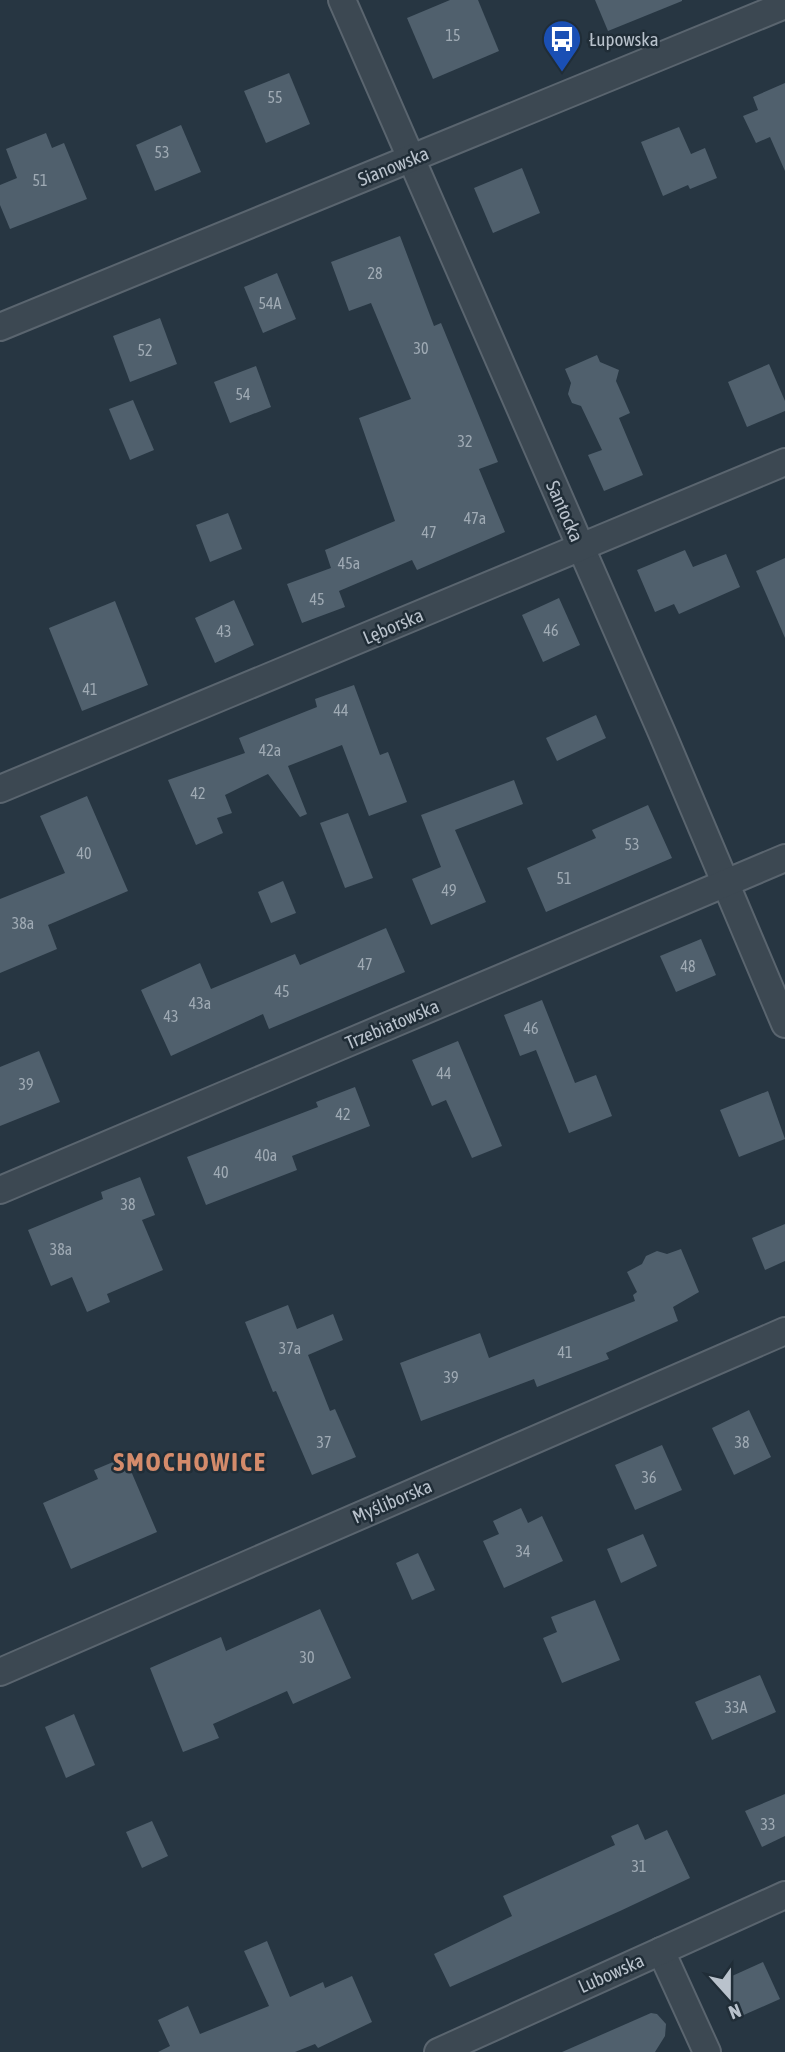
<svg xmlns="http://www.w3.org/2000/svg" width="785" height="2052" viewBox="0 0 785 2052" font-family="'Asap Condensed',sans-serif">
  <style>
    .building { fill: #50606d }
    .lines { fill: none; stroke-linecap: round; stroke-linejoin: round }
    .street-casing { stroke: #5a656f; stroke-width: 30 }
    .street { stroke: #3c4852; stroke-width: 26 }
    .labels { text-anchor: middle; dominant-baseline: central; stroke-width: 5; stroke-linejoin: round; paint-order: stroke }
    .number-label { font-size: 16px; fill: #9faab4 }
    .poi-label { font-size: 19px; fill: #b9c2cc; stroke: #202d37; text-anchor: start }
    .street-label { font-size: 19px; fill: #b9c2cc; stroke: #202d37 }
    .district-label { font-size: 26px; font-weight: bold; letter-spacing: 2px; fill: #d48b6b; stroke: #202d37 }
  </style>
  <rect width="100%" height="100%" fill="#273642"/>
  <g class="building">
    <path d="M 450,0 L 478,0 L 499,51 L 433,79 L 407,18 Z"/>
    <path d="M 595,0 L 682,0 L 682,1 L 608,31 Z"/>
    <path d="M 289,73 L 310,124 L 266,143 L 244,91 Z"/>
    <path d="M 785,83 L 785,171 L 770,137 L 756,143 L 743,116 L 758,110 L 753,97 Z"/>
    <path d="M 181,125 L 201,172 L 155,191 L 136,145 Z"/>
    <path d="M 679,127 L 691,154 L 705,148 L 717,178 L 690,189 L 688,185 L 663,196 L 641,142 Z"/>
    <path d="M 46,133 L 52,148 L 64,143 L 87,199 L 10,229 L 0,205 L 0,185 L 17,178 L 6,149 Z"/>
    <path d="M 522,168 L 540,213 L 493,233 L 474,188 Z"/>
    <path d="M 400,236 L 434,326 L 441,323 L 498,462 L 479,469 L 505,532 L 417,570 L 412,560 L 339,591 L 345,607 L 302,623 L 287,584 L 331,568 L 325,550 L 395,521 L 359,418 L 411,399 L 371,303 L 349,311 L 331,262 Z"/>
    <path d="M 277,273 L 296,319 L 263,333 L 244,287 Z"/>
    <path d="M 160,318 L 177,364 L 130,382 L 113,336 Z"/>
    <path d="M 597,355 L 600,362 L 619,370 L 616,381 L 630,413 L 619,418 L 643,475 L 604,491 L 588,455 L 602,450 L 581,406 L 572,403 L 568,394 L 571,383 L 565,369 Z"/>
    <path d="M 769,364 L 785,401 L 785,411 L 747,427 L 728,382 Z"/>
    <path d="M 256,366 L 271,407 L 230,423 L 214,382 Z"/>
    <path d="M 133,400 L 154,450 L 130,460 L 109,409 Z"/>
    <path d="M 228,513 L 242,549 L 210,562 L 196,525 Z"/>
    <path d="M 685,550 L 693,567 L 726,554 L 740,587 L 679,614 L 674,604 L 655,612 L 637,570 Z"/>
    <path d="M 785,558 L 785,638 L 756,571 Z"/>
    <path d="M 559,598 L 580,645 L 543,662 L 522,615 Z"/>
    <path d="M 234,600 L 254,645 L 215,663 L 195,618 Z"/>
    <path d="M 115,601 L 148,685 L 82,711 L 49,628 Z"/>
    <path d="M 354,685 L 380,755 L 388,752 L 407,802 L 369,816 L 342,745 L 288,766 L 307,814 L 300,817 L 268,774 L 225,795 L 232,813 L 217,818 L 223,833 L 196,845 L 168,780 L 245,753 L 239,738 L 317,707 L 315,699 Z"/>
    <path d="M 596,715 L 606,738 L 557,761 L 546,738 Z"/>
    <path d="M 514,780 L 523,804 L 455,830 L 486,902 L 431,925 L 412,879 L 441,867 L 421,815 Z"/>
    <path d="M 87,796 L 128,891 L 48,925 L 57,949 L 0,973 L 0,899 L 65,873 L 40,816 Z"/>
    <path d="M 648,805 L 672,858 L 546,912 L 527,868 L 596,838 L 592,830 Z"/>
    <path d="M 348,813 L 373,878 L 345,888 L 320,823 Z"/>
    <path d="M 283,881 L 296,913 L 271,923 L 258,892 Z"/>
    <path d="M 386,928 L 405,972 L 269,1029 L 263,1014 L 171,1056 L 141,990 L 200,963 L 211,989 L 295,954 L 300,965 Z"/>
    <path d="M 701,939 L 716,975 L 676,992 L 660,956 Z"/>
    <path d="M 542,1000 L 575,1083 L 596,1075 L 612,1116 L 569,1133 L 536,1050 L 520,1056 L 504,1015 Z"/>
    <path d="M 458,1041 L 502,1146 L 472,1158 L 446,1100 L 432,1106 L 412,1060 Z"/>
    <path d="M 39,1051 L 60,1102 L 0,1126 L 0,1067 Z"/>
    <path d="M 355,1087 L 370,1126 L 292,1156 L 297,1170 L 206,1205 L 187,1157 L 318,1107 L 316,1102 Z"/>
    <path d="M 768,1091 L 785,1139 L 739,1157 L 720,1110 Z"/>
    <path d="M 140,1177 L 155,1215 L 142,1220 L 163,1270 L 107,1294 L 110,1302 L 87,1312 L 72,1277 L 51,1286 L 28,1230 L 103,1199 L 101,1192 Z"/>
    <path d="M 785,1224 L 785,1261 L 765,1270 L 752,1238 Z"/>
    <path d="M 681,1249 L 699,1292 L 673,1307 L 678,1321 L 606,1353 L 609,1359 L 537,1387 L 534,1379 L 421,1421 L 400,1363 L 480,1333 L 489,1358 L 635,1301 L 633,1295 L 637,1292 L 627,1272 L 642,1264 L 646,1256 L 657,1251 L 667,1254 Z"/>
    <path d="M 288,1305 L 297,1329 L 333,1314 L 343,1340 L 308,1355 L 330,1411 L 335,1409 L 356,1457 L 312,1475 L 276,1391 L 273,1392 L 245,1322 Z"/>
    <path d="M 749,1410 L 771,1457 L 734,1475 L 712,1428 Z"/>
    <path d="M 662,1445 L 682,1490 L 635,1510 L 615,1465 Z"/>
    <path d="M 125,1457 L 157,1532 L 71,1569 L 43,1503 L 98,1479 L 94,1470 Z"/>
    <path d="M 521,1508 L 528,1523 L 542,1516 L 563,1561 L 504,1588 L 483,1541 L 499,1534 L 493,1521 Z"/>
    <path d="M 643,1534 L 657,1566 L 621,1583 L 607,1549 Z"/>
    <path d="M 418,1553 L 435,1590 L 412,1600 L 396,1563 Z"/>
    <path d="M 595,1600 L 620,1660 L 562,1683 L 543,1638 L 557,1632 L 551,1617 Z"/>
    <path d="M 320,1609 L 351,1678 L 293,1704 L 287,1691 L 213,1724 L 219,1738 L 183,1752 L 150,1668 L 221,1637 L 226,1651 Z"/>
    <path d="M 760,1675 L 776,1712 L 712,1740 L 695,1702 Z"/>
    <path d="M 74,1714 L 95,1765 L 66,1778 L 45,1727 Z"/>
    <path d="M 785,1794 L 785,1836 L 762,1847 L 745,1811 Z"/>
    <path d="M 152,1821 L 168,1856 L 142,1868 L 126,1832 Z"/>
    <path d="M 638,1824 L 645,1840 L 667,1830 L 690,1878 L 620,1911 L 450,1987 L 434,1954 L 512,1916 L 503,1896 L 615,1845 L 611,1836 Z"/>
    <path d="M 267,1941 L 290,1997 L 323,1982 L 325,1988 L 352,1976 L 372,2022 L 318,2048 L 315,2044 L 295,2052 L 158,2052 L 170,2046 L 158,2020 L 188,2006 L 200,2034 L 269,2006 L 244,1951 Z"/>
    <path d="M 763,1962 L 780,1999 L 737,2018 L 721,1981 Z"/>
    <path d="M 651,2013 L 657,2014 L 666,2024 L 665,2036 L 655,2052 L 562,2052 Z"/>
  </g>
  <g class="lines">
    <g class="street-casing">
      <g id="street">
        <path d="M 342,0 L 662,733 L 785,1024"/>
        <path d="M 0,327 L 785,5"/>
        <path d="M 0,789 L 785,462"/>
        <path d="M 0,1190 L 785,858"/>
        <path d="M 0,1672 L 785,1331"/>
        <path d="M 661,1951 L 707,2052"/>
        <path d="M 438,2052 L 785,1895"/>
      </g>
    </g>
    <use href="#street" class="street"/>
  </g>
  <defs>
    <g id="bus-pin" transform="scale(2.0125)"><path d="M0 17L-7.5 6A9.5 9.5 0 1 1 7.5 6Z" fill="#1a4fb4" stroke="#202d37"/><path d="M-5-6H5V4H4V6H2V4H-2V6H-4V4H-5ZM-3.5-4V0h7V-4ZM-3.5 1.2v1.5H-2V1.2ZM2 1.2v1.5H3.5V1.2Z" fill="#fff"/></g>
  </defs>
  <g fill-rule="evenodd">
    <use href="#bus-pin" x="562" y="39"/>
  </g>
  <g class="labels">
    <g class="number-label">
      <text x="453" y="35">15</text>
      <text x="275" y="97">55</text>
      <text x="162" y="152">53</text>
      <text x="40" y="180">51</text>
      <text x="375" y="273">28</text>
      <text x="270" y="303">54A</text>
      <text x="421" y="348">30</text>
      <text x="145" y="350">52</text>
      <text x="243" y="394">54</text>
      <text x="465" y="441">32</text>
      <text x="475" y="518">47a</text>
      <text x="429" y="532">47</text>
      <text x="349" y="563">45a</text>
      <text x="317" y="599">45</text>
      <text x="551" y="630">46</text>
      <text x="224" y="631">43</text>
      <text x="90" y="689">41</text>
      <text x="341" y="710">44</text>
      <text x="270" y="750">42a</text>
      <text x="198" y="793">42</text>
      <text x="632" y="844">53</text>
      <text x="84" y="853">40</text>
      <text x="564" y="878">51</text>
      <text x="449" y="890">49</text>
      <text x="23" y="923">38a</text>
      <text x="365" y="964">47</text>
      <text x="688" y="966">48</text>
      <text x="282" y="991">45</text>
      <text x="200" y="1003">43a</text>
      <text x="171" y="1016">43</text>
      <text x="531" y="1028">46</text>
      <text x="444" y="1073">44</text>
      <text x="26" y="1084">39</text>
      <text x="343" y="1114">42</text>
      <text x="266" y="1155">40a</text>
      <text x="221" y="1172">40</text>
      <text x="128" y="1204">38</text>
      <text x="61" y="1249">38a</text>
      <text x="290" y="1348">37a</text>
      <text x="565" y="1352">41</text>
      <text x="451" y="1377">39</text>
      <text x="324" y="1442">37</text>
      <text x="742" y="1442">38</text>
      <text x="649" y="1477">36</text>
      <text x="523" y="1551">34</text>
      <text x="307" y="1657">30</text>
      <text x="736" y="1707">33A</text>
      <text x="768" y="1824">33</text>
      <text x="639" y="1866">31</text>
    </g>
    <g class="poi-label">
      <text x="589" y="39">Łupowska</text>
    </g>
    <g class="street-label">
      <text transform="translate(393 166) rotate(-22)">Sianowska</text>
      <text transform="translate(565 511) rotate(66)">Santocka</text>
      <text transform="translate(393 626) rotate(-23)">Lęborska</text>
      <text transform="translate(392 1024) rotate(-23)">Trzebiatowska</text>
      <text transform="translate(392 1501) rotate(-23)">Myśliborska</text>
      <text transform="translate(611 1973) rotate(-24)">Lubowska</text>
    </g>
    <g class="district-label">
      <text x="190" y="1462">SMOCHOWICE</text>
    </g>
  </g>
  <g transform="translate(729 1996) rotate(159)" stroke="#202d37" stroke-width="5" paint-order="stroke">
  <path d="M0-5L12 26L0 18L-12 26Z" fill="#b9c2cc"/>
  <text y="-10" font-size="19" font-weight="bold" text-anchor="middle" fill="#b9c2cc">N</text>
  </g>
</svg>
